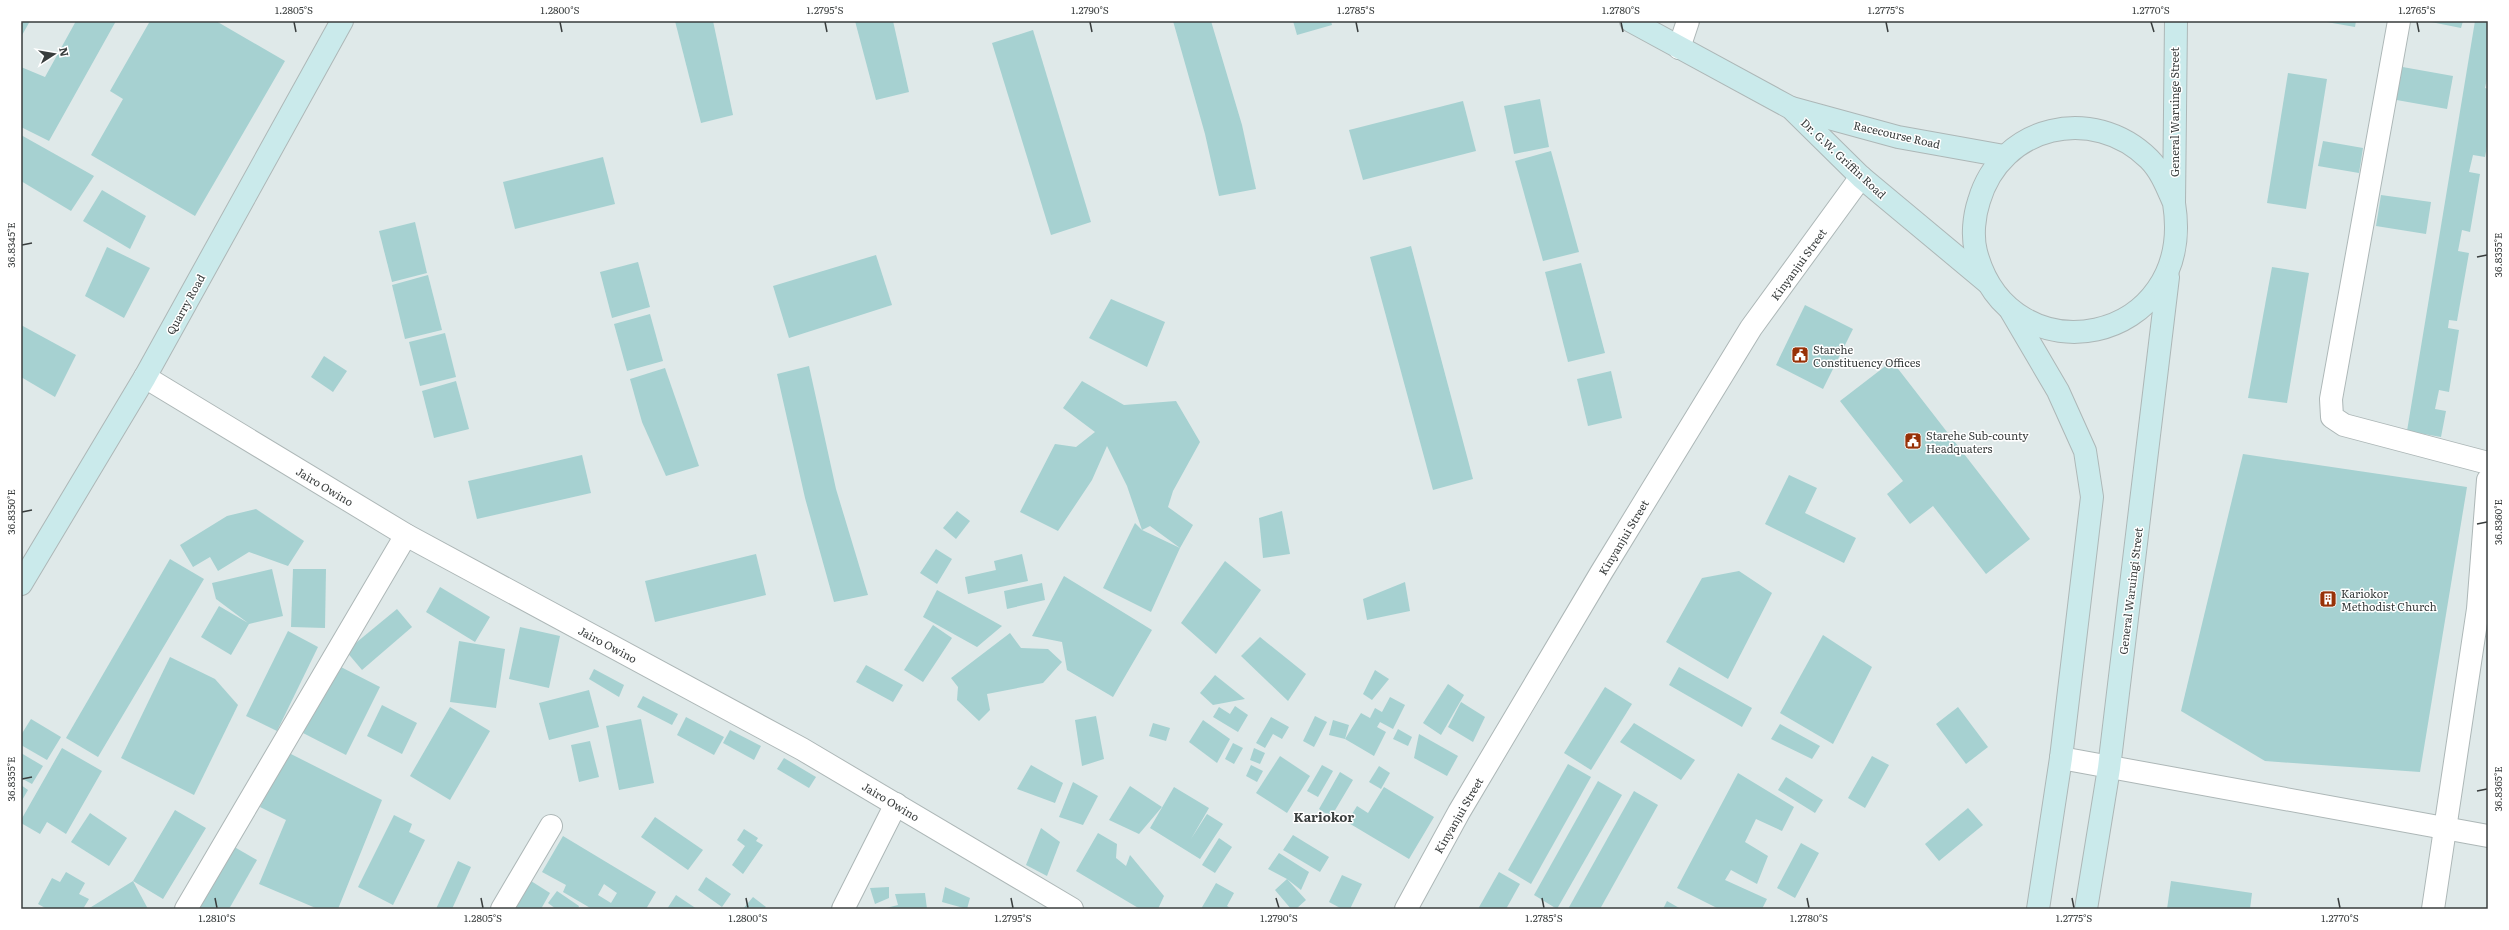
<svg xmlns="http://www.w3.org/2000/svg" width="2509" height="930" viewBox="0 0 2509 930" font-family="Literata,serif">
  <style>
    .building { fill: #a6d1d1; fill-rule: evenodd }
    .lines { fill: none; stroke-linecap: round; stroke-linejoin: round }
    .minor-casing { stroke: #adb7b7; stroke-width: 24 }
    .secondary-casing { stroke: #adb7b7; stroke-width: 24 }
    .minor { stroke: #fff; stroke-width: 22 }
    .secondary { stroke: #caeaeb; stroke-width: 22 }
    .ticks { fill: none; stroke: #393d3d; stroke-width: 1.5 }
    .labels { text-anchor: middle; dominant-baseline: central; stroke-width: 3; stroke-linejoin: round; paint-order: stroke }
    .street-label { font-size: 11px; fill: #393d3d; stroke: #fff }
    .poi-label { font-size: 11px; fill: #393d3d; stroke: #fff; text-anchor: start }
    .quarter-label { font-size: 13px; font-weight: bold; fill: #393d3d; stroke: #fff }
    .neatline { fill: none; stroke: #393d3d; stroke-width: 1.5 }
    .ticks-label { font-size: 10px; text-anchor: middle; fill: #393d3d }
  </style>
  <rect width="100%" height="100%" fill="#dfe9e9"/>
  <g class="building">
    <path d="M 21,21 L 30,21 L 21,37 Z"/>
    <path d="M 76,21 L 116,21 L 49,141 L 21,127 L 21,67 L 45,77 Z"/>
    <path d="M 150,21 L 216,21 L 285,61 L 195,216 L 91,155 L 123,99 L 110,91 Z"/>
    <path d="M 675,21 L 713,21 L 733,115 L 701,123 Z"/>
    <path d="M 855,21 L 893,21 L 909,92 L 876,100 Z"/>
    <path d="M 1173,21 L 1211,21 L 1242,125 L 1256,189 L 1219,196 L 1205,134 Z"/>
    <path d="M 1293,21 L 1331,21 L 1332,25 L 1297,35 Z"/>
    <path d="M 2321,21 L 2356,21 L 2355,27 Z"/>
    <path d="M 2426,21 L 2463,21 L 2461,28 Z"/>
    <path d="M 2475,21 L 2488,21 L 2488,74 L 2485,88 L 2488,89 L 2488,141 L 2485,157 L 2473,155 L 2469,172 L 2480,174 L 2470,232 L 2462,230 L 2458,251 L 2469,253 L 2457,321 L 2449,320 L 2448,328 L 2459,330 L 2449,392 L 2439,390 L 2435,409 L 2446,411 L 2441,437 L 2407,431 Z"/>
    <path d="M 1033,30 L 1091,222 L 1051,235 L 992,43 Z"/>
    <path d="M 2397,66 L 2453,76 L 2447,109 L 2391,99 Z"/>
    <path d="M 2288,73 L 2327,79 L 2306,209 L 2267,203 Z"/>
    <path d="M 1540,99 L 1549,147 L 1514,154 L 1504,106 Z"/>
    <path d="M 1463,101 L 1476,151 L 1363,180 L 1349,130 Z"/>
    <path d="M 21,135 L 94,176 L 71,211 L 21,181 Z"/>
    <path d="M 2323,141 L 2363,148 L 2359,173 L 2318,166 Z"/>
    <path d="M 1551,151 L 1579,252 L 1543,261 L 1515,161 Z"/>
    <path d="M 603,157 L 615,204 L 515,229 L 503,182 Z"/>
    <path d="M 102,190 L 146,216 L 130,249 L 83,221 Z"/>
    <path d="M 2381,195 L 2431,202 L 2426,234 L 2376,226 Z"/>
    <path d="M 415,222 L 427,273 L 392,282 L 379,231 Z"/>
    <path d="M 1411,246 L 1473,479 L 1433,490 L 1370,257 Z"/>
    <path d="M 107,247 L 150,268 L 124,318 L 85,296 Z"/>
    <path d="M 876,255 L 892,305 L 789,338 L 773,286 Z"/>
    <path d="M 638,262 L 650,307 L 612,318 L 600,272 Z"/>
    <path d="M 1581,263 L 1605,353 L 1568,362 L 1545,272 Z"/>
    <path d="M 2272,267 L 2309,273 L 2287,403 L 2248,398 Z"/>
    <path d="M 428,275 L 442,330 L 405,339 L 392,285 Z"/>
    <path d="M 1111,299 L 1165,322 L 1147,367 L 1089,338 Z"/>
    <path d="M 1805,305 L 1853,329 L 1823,389 L 1776,365 Z"/>
    <path d="M 650,314 L 663,361 L 627,371 L 614,324 Z"/>
    <path d="M 21,325 L 76,355 L 55,397 L 21,377 Z"/>
    <path d="M 445,333 L 456,377 L 420,386 L 409,342 Z"/>
    <path d="M 324,356 L 347,371 L 333,392 L 311,377 Z"/>
    <path d="M 1892,361 L 2030,539 L 1986,574 L 1933,506 L 1910,524 L 1887,494 L 1903,481 L 1840,401 Z"/>
    <path d="M 809,366 L 836,489 L 868,595 L 834,602 L 805,498 L 777,374 Z"/>
    <path d="M 665,368 L 699,466 L 666,476 L 642,422 L 630,379 Z"/>
    <path d="M 1611,371 L 1622,418 L 1588,426 L 1577,379 Z"/>
    <path d="M 456,381 L 469,429 L 434,438 L 422,391 Z"/>
    <path d="M 1082,381 L 1124,405 L 1176,401 L 1200,442 L 1173,491 L 1168,507 L 1193,525 L 1180,548 L 1150,526 L 1142,530 L 1180,548 L 1151,612 L 1103,588 L 1135,523 L 1142,530 L 1127,486 L 1107,446 L 1092,480 L 1058,531 L 1020,512 L 1055,444 L 1076,447 L 1095,432 L 1063,408 Z"/>
    <path d="M 2243,454 L 2467,487 L 2420,772 L 2265,761 L 2181,711 Z"/>
    <path d="M 582,455 L 591,493 L 477,519 L 468,481 Z"/>
    <path d="M 1789,475 L 1817,488 L 1805,513 L 1856,538 L 1844,563 L 1765,524 Z"/>
    <path d="M 256,509 L 304,541 L 288,566 L 249,552 L 218,571 L 210,557 L 193,567 L 180,545 L 227,516 Z"/>
    <path d="M 957,511 L 970,521 L 956,539 L 943,528 Z"/>
    <path d="M 1282,511 L 1290,554 L 1263,558 L 1259,518 Z"/>
    <path d="M 936,549 L 952,559 L 937,584 L 920,573 Z"/>
    <path d="M 756,554 L 766,595 L 655,622 L 645,581 Z"/>
    <path d="M 1022,554 L 1028,581 L 968,594 L 965,577 L 996,570 L 994,561 Z"/>
    <path d="M 170,559 L 204,579 L 98,757 L 66,738 Z"/>
    <path d="M 1225,561 L 1261,590 L 1216,654 L 1181,623 Z"/>
    <path d="M 272,569 L 283,616 L 249,624 L 231,655 L 201,637 L 219,606 L 248,623 L 216,599 L 212,583 Z"/>
    <path d="M 293,569 L 326,569 L 325,628 L 291,627 Z"/>
    <path d="M 1739,571 L 1772,593 L 1728,679 L 1666,642 L 1702,578 Z"/>
    <path d="M 1064,576 L 1152,630 L 1113,697 L 1067,670 L 1062,642 L 1032,636 Z"/>
    <path d="M 1405,582 L 1410,611 L 1367,620 L 1363,599 Z"/>
    <path d="M 1042,583 L 1045,600 L 1007,609 L 1004,591 Z"/>
    <path d="M 440,587 L 490,617 L 475,642 L 426,612 Z"/>
    <path d="M 937,590 L 1002,626 L 977,647 L 923,617 Z"/>
    <path d="M 397,609 L 412,627 L 362,670 L 346,651 Z"/>
    <path d="M 933,625 L 952,638 L 923,682 L 904,670 Z"/>
    <path d="M 520,627 L 560,636 L 549,688 L 509,679 Z"/>
    <path d="M 288,631 L 318,647 L 277,731 L 246,716 Z"/>
    <path d="M 1010,633 L 1021,648 L 1048,649 L 1062,662 L 1043,683 L 987,694 L 990,710 L 979,721 L 957,700 L 958,687 L 951,678 Z"/>
    <path d="M 1823,635 L 1872,667 L 1833,744 L 1780,713 Z"/>
    <path d="M 1260,637 L 1306,674 L 1288,701 L 1241,656 Z"/>
    <path d="M 459,641 L 505,649 L 496,708 L 450,702 Z"/>
    <path d="M 170,657 L 215,679 L 238,705 L 194,795 L 121,758 Z"/>
    <path d="M 337,665 L 380,687 L 346,755 L 303,733 Z"/>
    <path d="M 866,665 L 903,685 L 893,702 L 856,682 Z"/>
    <path d="M 1679,667 L 1752,708 L 1742,727 L 1669,685 Z"/>
    <path d="M 594,669 L 624,685 L 619,697 L 589,679 Z"/>
    <path d="M 1375,670 L 1389,679 L 1372,700 L 1363,694 Z"/>
    <path d="M 1215,675 L 1245,699 L 1213,705 L 1200,693 Z"/>
    <path d="M 1448,684 L 1464,695 L 1441,735 L 1423,723 Z"/>
    <path d="M 1605,687 L 1632,704 L 1591,770 L 1564,753 Z"/>
    <path d="M 589,690 L 599,727 L 549,740 L 539,703 Z"/>
    <path d="M 643,696 L 678,714 L 672,725 L 637,707 Z"/>
    <path d="M 1390,697 L 1405,705 L 1393,729 L 1380,722 L 1377,727 L 1386,732 L 1374,756 L 1345,739 L 1361,713 L 1370,718 L 1375,708 L 1382,712 Z"/>
    <path d="M 1461,702 L 1485,717 L 1473,742 L 1448,727 Z"/>
    <path d="M 382,705 L 417,723 L 402,754 L 367,736 Z"/>
    <path d="M 1235,706 L 1248,715 L 1238,732 L 1213,717 L 1219,707 L 1230,714 Z"/>
    <path d="M 450,707 L 490,731 L 450,800 L 410,776 Z"/>
    <path d="M 1958,707 L 1988,747 L 1966,764 L 1936,724 Z"/>
    <path d="M 1096,716 L 1104,759 L 1082,766 L 1075,720 Z"/>
    <path d="M 1315,716 L 1327,722 L 1314,747 L 1303,741 Z"/>
    <path d="M 686,717 L 724,737 L 714,755 L 677,735 Z"/>
    <path d="M 1271,717 L 1289,727 L 1282,739 L 1273,734 L 1265,748 L 1256,743 Z"/>
    <path d="M 31,719 L 61,737 L 47,760 L 21,745 L 21,735 Z"/>
    <path d="M 641,719 L 654,783 L 619,790 L 606,726 Z"/>
    <path d="M 1203,720 L 1230,739 L 1217,763 L 1189,742 Z"/>
    <path d="M 1333,720 L 1349,725 L 1345,739 L 1329,735 Z"/>
    <path d="M 1153,723 L 1170,728 L 1166,741 L 1149,736 Z"/>
    <path d="M 1634,723 L 1695,760 L 1681,780 L 1620,742 Z"/>
    <path d="M 1780,724 L 1820,746 L 1812,759 L 1771,739 Z"/>
    <path d="M 1398,729 L 1412,737 L 1408,746 L 1393,739 Z"/>
    <path d="M 730,730 L 761,746 L 754,760 L 723,743 Z"/>
    <path d="M 1419,734 L 1458,756 L 1447,776 L 1414,758 Z"/>
    <path d="M 590,741 L 599,777 L 579,782 L 571,745 Z"/>
    <path d="M 1233,743 L 1243,748 L 1234,764 L 1225,759 Z"/>
    <path d="M 62,748 L 102,771 L 66,834 L 47,822 L 40,834 L 21,823 L 21,820 Z"/>
    <path d="M 1254,748 L 1265,753 L 1260,764 L 1250,760 Z"/>
    <path d="M 287,752 L 382,800 L 338,909 L 318,909 L 259,884 L 286,820 L 260,807 Z"/>
    <path d="M 21,753 L 43,766 L 32,784 L 21,778 Z"/>
    <path d="M 1280,756 L 1310,776 L 1287,813 L 1256,793 Z"/>
    <path d="M 1872,756 L 1889,765 L 1865,808 L 1848,798 Z"/>
    <path d="M 784,758 L 816,777 L 809,788 L 777,769 Z"/>
    <path d="M 1568,764 L 1591,777 L 1531,884 L 1508,870 Z"/>
    <path d="M 1031,765 L 1063,783 L 1055,803 L 1017,789 Z"/>
    <path d="M 1251,765 L 1263,771 L 1257,782 L 1246,776 Z"/>
    <path d="M 1322,765 L 1333,771 L 1318,797 L 1307,791 Z"/>
    <path d="M 1379,766 L 1390,773 L 1381,789 L 1369,782 Z"/>
    <path d="M 1340,772 L 1353,780 L 1331,817 L 1319,809 Z"/>
    <path d="M 1738,773 L 1794,807 L 1782,831 L 1756,819 L 1745,842 L 1768,856 L 1757,884 L 1731,870 L 1725,880 L 1767,899 L 1762,909 L 1719,909 L 1677,888 Z"/>
    <path d="M 1786,777 L 1823,800 L 1815,813 L 1778,790 Z"/>
    <path d="M 1598,781 L 1622,795 L 1557,909 L 1534,895 Z"/>
    <path d="M 1073,782 L 1098,796 L 1083,825 L 1059,817 Z"/>
    <path d="M 21,785 L 28,790 L 21,802 Z"/>
    <path d="M 1130,786 L 1162,807 L 1139,834 L 1109,820 Z"/>
    <path d="M 1174,787 L 1209,808 L 1191,839 L 1207,814 L 1223,824 L 1200,859 L 1150,828 Z"/>
    <path d="M 1384,787 L 1434,817 L 1409,859 L 1347,822 L 1357,806 L 1368,813 Z"/>
    <path d="M 1634,791 L 1658,805 L 1600,909 L 1568,909 Z"/>
    <path d="M 1968,808 L 1983,825 L 1939,861 L 1925,844 Z"/>
    <path d="M 175,810 L 206,828 L 163,899 L 133,881 L 148,909 L 88,909 L 133,881 Z"/>
    <path d="M 90,813 L 127,838 L 109,866 L 71,842 Z"/>
    <path d="M 394,815 L 412,824 L 409,832 L 425,840 L 393,905 L 358,887 Z"/>
    <path d="M 655,817 L 703,850 L 688,870 L 641,837 Z"/>
    <path d="M 1041,828 L 1060,842 L 1047,876 L 1026,865 Z"/>
    <path d="M 744,829 L 758,838 L 756,841 L 763,845 L 743,874 L 732,865 L 745,846 L 737,840 Z"/>
    <path d="M 1098,833 L 1117,844 L 1116,858 L 1126,866 L 1130,855 L 1164,896 L 1158,909 L 1140,909 L 1076,871 Z"/>
    <path d="M 1293,835 L 1329,857 L 1320,872 L 1283,850 Z"/>
    <path d="M 563,836 L 656,892 L 646,909 L 592,909 L 563,892 L 566,885 L 542,872 ZM 604,884 L 617,893 L 611,903 L 598,895 Z"/>
    <path d="M 1219,838 L 1232,847 L 1215,873 L 1202,865 Z"/>
    <path d="M 1801,843 L 1819,853 L 1795,898 L 1777,888 Z"/>
    <path d="M 231,845 L 257,860 L 229,909 L 195,909 Z"/>
    <path d="M 1279,853 L 1309,872 L 1301,890 L 1287,879 L 1306,900 L 1296,909 L 1291,909 L 1275,890 L 1287,879 L 1268,869 Z"/>
    <path d="M 458,861 L 471,867 L 452,909 L 436,909 Z"/>
    <path d="M 66,872 L 85,883 L 79,894 L 89,899 L 83,909 L 47,909 L 38,904 L 52,878 L 60,882 Z"/>
    <path d="M 1499,872 L 1520,884 L 1506,909 L 1478,909 Z"/>
    <path d="M 1342,875 L 1362,884 L 1350,909 L 1342,909 L 1329,902 Z"/>
    <path d="M 706,877 L 731,894 L 722,907 L 698,890 Z"/>
    <path d="M 531,881 L 550,893 L 541,909 L 515,909 Z"/>
    <path d="M 2171,881 L 2252,893 L 2250,909 L 2167,909 Z"/>
    <path d="M 1216,883 L 1234,893 L 1227,906 L 1232,909 L 1201,909 Z"/>
    <path d="M 889,887 L 889,898 L 875,904 L 870,888 Z"/>
    <path d="M 945,887 L 970,898 L 967,909 L 942,902 Z"/>
    <path d="M 557,891 L 579,906 L 578,909 L 556,909 L 548,903 Z"/>
    <path d="M 925,893 L 927,909 L 882,909 L 898,905 L 895,894 Z"/>
    <path d="M 676,895 L 697,909 L 667,909 Z"/>
    <path d="M 753,897 L 766,907 L 764,909 L 743,909 Z"/>
    <path d="M 1667,901 L 1681,909 L 1663,909 Z"/>
  </g>
  <g class="lines">
    <g class="minor-casing">
      <g id="minor">
        <path d="M 2399,21 L 2331,399 L 2332,417 L 2344,425 L 2488,463"/>
        <path d="M 1679,48 L 1688,21"/>
        <path d="M 145,377 L 406,535 L 802,749 L 1072,909"/>
        <path d="M 2061,758 L 2488,836"/>
        <path d="M 186,909 L 406,535"/>
        <path d="M 502,909 L 551,826"/>
        <path d="M 843,909 L 896,804"/>
        <path d="M 1406,909 L 1459,812 L 1601,573 L 1751,328 L 1861,177"/>
        <path d="M 2433,909 L 2478,609 L 2488,480"/>
      </g>
    </g>
    <g class="secondary-casing">
      <g id="secondary">
        <path d="M 1631,21 L 1791,108 L 1861,177 L 1987,282"/>
        <path d="M 1792,108 L 1898,137 L 2004,156"/>
        <path d="M 2174,203 C 2167,187 2161,171 2149,159 C 2093,104 2001,125 1979,201 C 1974,216 1972,236 1976,252 C 2010,381 2197,346 2174,203 L 2176,21"/>
        <path d="M 2011,311 L 2058,391 L 2085,451 L 2092,497 L 2061,758 L 2038,909"/>
        <path d="M 21,584 L 145,377 L 342,21"/>
        <path d="M 2086,909 L 2109,768 L 2168,277"/>
      </g>
    </g>
    <use href="#minor" class="minor"/>
    <use href="#secondary" class="secondary"/>
  </g>
  <path class="ticks" d="M 294,22 L 296,32M 560,22 L 562,32M 825,22 L 827,32M 1090,22 L 1092,32M 1356,22 L 1358,32M 1621,22 L 1623,32M 1886,22 L 1888,32M 2151,22 L 2154,32M 2417,22 L 2419,32M 22,245 L 32,243M 2477,257 L 2487,255M 22,512 L 32,510M 2477,524 L 2487,522M 22,779 L 32,777M 2477,791 L 2487,789M 215,898 L 217,908M 481,898 L 483,908M 746,898 L 748,908M 1011,898 L 1013,908M 1276,898 L 1279,908M 1542,898 L 1544,908M 1807,898 L 1809,908M 2072,898 L 2074,908M 2338,898 L 2340,908"/>
  <defs>
    <g id="civic-square" transform="scale(0.9)"><rect x="-9" y="-9" width="18" height="18" rx="4" fill="#973107" stroke="#fff"/><path d="M-.6-6.5H3V-4.5H.6V-3L4-1V1h2V6H-6V1h2V-1L-.6-3ZM-1.2 2.5V6h2.4V2.5Z" fill="#fff"/></g>
    <g id="building-square" transform="scale(0.9)"><rect x="-9" y="-9" width="18" height="18" rx="4" fill="#973107" stroke="#fff"/><path d="M-4-6H4V6H1V3H-1V6H-4ZM-2.5-4.3h1.7v1.8h-1.7ZM.8-4.3h1.7v1.8H.8ZM-2.5-1h1.7V.8h-1.7ZM.8-1h1.7V.8H.8Z" fill="#fff"/></g>
  </defs>
  <g fill-rule="evenodd">
    <use href="#civic-square" x="1800" y="355"/>
    <use href="#civic-square" x="1913" y="441"/>
    <use href="#building-square" x="2328" y="599"/>
  </g>
  <g class="labels">
    <g class="street-label">
      <text transform="translate(2174 112) rotate(-90)">General Waruinge Street</text>
      <text transform="translate(1897 134) rotate(13)">Racecourse Road</text>
      <text transform="translate(1844 158) rotate(43)">Dr. G.W. Griffin Road</text>
      <text transform="translate(1798 264) rotate(-54)">Kinyanjui Street</text>
      <text transform="translate(185 304) rotate(-61)">Quarry Road</text>
      <text transform="translate(325 486) rotate(31)">Jairo Owino</text>
      <text transform="translate(1623 537) rotate(-59)">Kinyanjui Street</text>
      <text transform="translate(2130 591) rotate(-83)">General Waruingi Street</text>
      <text transform="translate(608 644) rotate(28)">Jairo Owino</text>
      <text transform="translate(891 801) rotate(31)">Jairo Owino</text>
      <text transform="translate(1458 815) rotate(-60)">Kinyanjui Street</text>
    </g>
    <g class="poi-label">
      <text x="1813" y="349">Starehe<tspan x="1813" dy="13">Constituency Offices</tspan></text>
      <text x="1926" y="435">Starehe Sub-county<tspan x="1926" dy="13">Headquaters</tspan></text>
      <text x="2341" y="593">Kariokor<tspan x="2341" dy="13">Methodist Church</tspan></text>
    </g>
    <g class="quarter-label">
      <text x="1324" y="816">Kariokor</text>
    </g>
  </g>
  <rect width="2509" height="930" fill="none" stroke="#ffffff" stroke-width="44"/>
  <g transform="translate(54 54) rotate(78)" stroke="#ffffff" stroke-width="3" paint-order="stroke">
  <path d="M0-3L7 15L0 10L-7 15Z" fill="#393d3d"/>
  <text y="-6" font-size="11" font-weight="bold" text-anchor="middle" fill="#393d3d">N</text>
  </g>
  <rect x="22" y="22" width="2465" height="886" class="neatline"/>
  <g class="ticks-label">
    <text x="294" y="14">1.2805°S</text>
    <text x="560" y="14">1.2800°S</text>
    <text x="825" y="14">1.2795°S</text>
    <text x="1090" y="14">1.2790°S</text>
    <text x="1356" y="14">1.2785°S</text>
    <text x="1621" y="14">1.2780°S</text>
    <text x="1886" y="14">1.2775°S</text>
    <text x="2151" y="14">1.2770°S</text>
    <text x="2417" y="14">1.2765°S</text>
    <text transform="translate(11 245) rotate(-90)" y="4">36.8345°E</text>
    <text transform="translate(2498 255) rotate(-90)" y="4">36.8355°E</text>
    <text transform="translate(11 512) rotate(-90)" y="4">36.8350°E</text>
    <text transform="translate(2498 522) rotate(-90)" y="4">36.8360°E</text>
    <text transform="translate(11 779) rotate(-90)" y="4">36.8355°E</text>
    <text transform="translate(2498 789) rotate(-90)" y="4">36.8365°E</text>
    <text x="217" y="922">1.2810°S</text>
    <text x="483" y="922">1.2805°S</text>
    <text x="748" y="922">1.2800°S</text>
    <text x="1013" y="922">1.2795°S</text>
    <text x="1279" y="922">1.2790°S</text>
    <text x="1544" y="922">1.2785°S</text>
    <text x="1809" y="922">1.2780°S</text>
    <text x="2074" y="922">1.2775°S</text>
    <text x="2340" y="922">1.2770°S</text>
  </g>
</svg>
